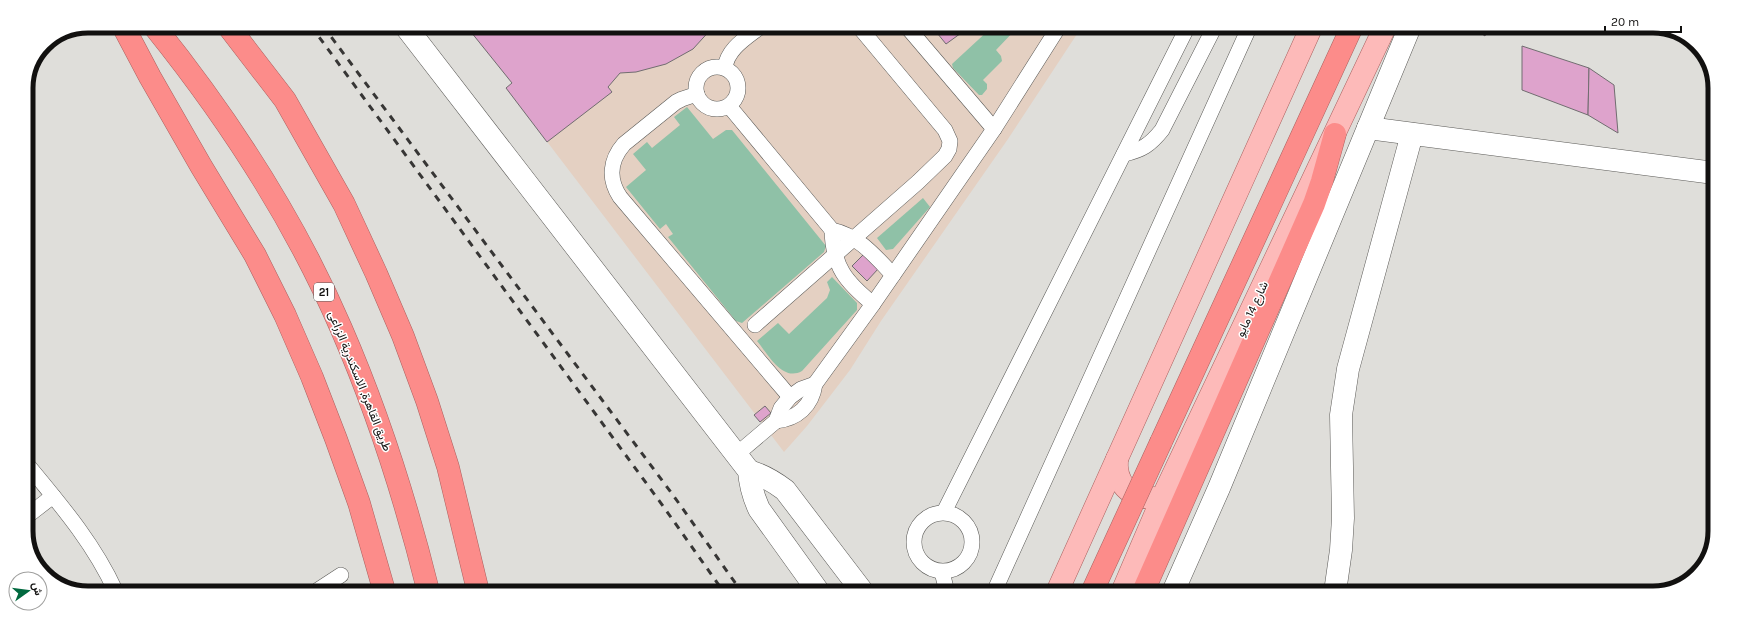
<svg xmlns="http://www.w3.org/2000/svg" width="1741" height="619" viewBox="0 0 1741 619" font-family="Karla,Vazirmatn,sans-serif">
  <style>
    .commercial { fill: #e4d0c2 }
    .green { fill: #8fc1a7 }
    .building { fill: #dea3cc; stroke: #716d70 }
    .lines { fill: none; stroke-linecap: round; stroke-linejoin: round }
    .lane-casing { stroke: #5b5a57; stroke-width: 16 }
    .street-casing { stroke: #5b5a57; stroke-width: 23 }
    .secondary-casing { stroke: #5b5a57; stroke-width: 23 }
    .primary-casing { stroke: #aa615f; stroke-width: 23 }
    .highway-casing { stroke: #aa615f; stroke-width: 23 }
    .lane { stroke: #fff; stroke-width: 15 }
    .street { stroke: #fff; stroke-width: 22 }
    .secondary { stroke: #fff; stroke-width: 22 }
    .primary { stroke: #fdbab9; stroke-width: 22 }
    .highway { stroke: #fc8c8a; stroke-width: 22 }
    .rail { stroke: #373635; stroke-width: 3; stroke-dasharray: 7 7; stroke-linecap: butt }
    .highway-bridge-casing { stroke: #aa615f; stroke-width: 23; stroke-linecap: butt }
    .highway-bridge { stroke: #fc8c8a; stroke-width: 22 }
    .labels { text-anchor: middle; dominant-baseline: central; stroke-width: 3; stroke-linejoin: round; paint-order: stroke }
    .shield { fill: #fff; stroke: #595858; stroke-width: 1 }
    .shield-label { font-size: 11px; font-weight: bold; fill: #121110 }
    .street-label { font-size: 12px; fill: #121110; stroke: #fff }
    .rim { fill: none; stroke: #121110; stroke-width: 5 }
  </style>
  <rect width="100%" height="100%" fill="#dfdeda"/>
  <path class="commercial" d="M 467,27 L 1081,28 L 1008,139 L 881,321 L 850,370 L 807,426 L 784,452 L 506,88 L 512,83 Z"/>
  <g class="green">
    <path d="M 991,28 L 1017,28 L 996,50 L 1001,56 L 1002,61 L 983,80 L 987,84 L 987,89 L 982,95 L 979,95 L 953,68 L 952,64 Z"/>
    <path d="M 687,107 L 713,139 L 726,130 L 732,130 L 826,246 L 824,252 L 742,323 L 736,321 L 668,237 L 673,234 L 666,224 L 660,229 L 626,187 L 646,170 L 633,154 L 647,142 L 652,148 L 680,125 L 674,117 Z"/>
    <path d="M 923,198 L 930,207 L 893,249 L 886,250 L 877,238 Z"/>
    <path d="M 832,277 L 857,303 L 857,310 L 802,371 C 782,382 768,354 757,341 L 778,323 L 789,334 L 827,298 L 830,290 L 827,282 Z"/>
  </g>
  <g class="building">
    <path d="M 467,27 L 713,27 L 693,49 L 666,64 L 636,72 L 620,73 L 608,87 L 612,92 L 547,142 L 506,88 L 512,83 Z"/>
    <path d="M 933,28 L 968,28 L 946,44 Z"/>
    <path d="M 1475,29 L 1487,29 L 1485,36 Z"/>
    <path d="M 1522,46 L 1589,68 L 1588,115 L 1522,90 Z"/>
    <path d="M 1589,68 L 1614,85 L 1618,133 L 1588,115 Z"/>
    <path d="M 863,255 L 878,269 L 867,281 L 852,266 Z"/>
    <path d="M 765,406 L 771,413 L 760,422 L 754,415 Z"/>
  </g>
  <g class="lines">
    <g class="lane-casing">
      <g id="lane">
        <path d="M 908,28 L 994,129"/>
        <circle cx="717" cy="88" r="21"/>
        <path d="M 725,68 C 727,49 746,38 760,27"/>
        <path d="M 697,94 L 682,99 L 676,102 L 624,144 C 610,160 608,179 620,197 L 790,397"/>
        <path d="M 729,106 L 832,230 C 859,236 875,256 893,275"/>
        <path d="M 1124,154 C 1142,150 1150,145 1162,130 L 1214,28"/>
        <path d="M 832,230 C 833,267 846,282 873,304"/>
        <path d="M 755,325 L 918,182 L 945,156 L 949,149 L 950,141 L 945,130 L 860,28"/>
        <path d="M 776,421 C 797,419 812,406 815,384 L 873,304 L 994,129 L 1058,28"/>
        <path d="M 737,454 L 776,421 L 781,408 L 790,397 L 801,389 L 815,384"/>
        <path d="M 26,463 C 59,503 93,542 115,590"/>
        <path d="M 944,512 L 1187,28"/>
        <circle cx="943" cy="542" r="29"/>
        <path d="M 26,517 L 53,496"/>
        <path d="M 942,572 L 947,592"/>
        <path d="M 318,590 L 341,575"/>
        <path d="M 994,592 L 1249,28"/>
      </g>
    </g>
    <g class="street-casing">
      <g id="street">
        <path d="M 1368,128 L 1714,173"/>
        <path d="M 1173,592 L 1219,488 L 1409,29"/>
        <path d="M 1335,592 L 1341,550 L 1343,518 L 1341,415 L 1348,369 L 1412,134"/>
      </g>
    </g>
    <g class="secondary-casing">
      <g id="secondary">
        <path d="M 406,27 L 749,471 C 750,485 753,496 759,509 L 818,591"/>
        <path d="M 749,471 C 763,475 773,481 785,490 L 862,591"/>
      </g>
    </g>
    <g class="primary-casing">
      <g id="primary">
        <path d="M 1117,459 C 1115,483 1129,498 1154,498"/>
        <path d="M 1057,592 L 1311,28"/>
        <path d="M 1122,592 L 1164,494 L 1384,29"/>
      </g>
    </g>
    <g class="highway-casing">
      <g id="highway">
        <path d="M 123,26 L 150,77 L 201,166 L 255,255 L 285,315 L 312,377 L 336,439 L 359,503 L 384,590"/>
        <path d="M 154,26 C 228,118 294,219 341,328 C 378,413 406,501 428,590"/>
        <path d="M 228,26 L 285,100 L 344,204 L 376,273 L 403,336 L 427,401 L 448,467 L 478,591"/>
        <path d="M 1161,442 L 1351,29"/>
        <path d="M 1143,592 L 1314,204 L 1322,181 L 1335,134"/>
      </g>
    </g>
    <use href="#lane" class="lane"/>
    <use href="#street" class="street"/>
    <use href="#secondary" class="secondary"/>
    <use href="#primary" class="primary"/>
    <use href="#highway" class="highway"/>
    <g class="rail">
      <path d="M 311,26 L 663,506 L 723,591"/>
      <path d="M 323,26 L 673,495 L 741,591"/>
    </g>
    <g class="highway-bridge-casing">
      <path id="highway-bridge" d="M 1092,592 L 1161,442"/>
    </g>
    <use href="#highway-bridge" class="highway-bridge"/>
  </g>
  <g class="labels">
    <rect class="shield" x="314" y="283" width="20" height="18" rx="3"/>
    <g class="shield-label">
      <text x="324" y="292">21</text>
    </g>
    <g class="street-label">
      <text transform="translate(1252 309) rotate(-65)">شارع 14 مايو</text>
      <text transform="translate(360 381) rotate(68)">طريق القاهرة, الاسكندرية الزراعى</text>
    </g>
  </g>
  <path d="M0 0H1741V619H0ZM88 33H1653A55 55 0 0 1 1708 88V531A55 55 0 0 1 1653 586H88A55 55 0 0 1 33 531V88A55 55 0 0 1 88 33Z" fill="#fff" fill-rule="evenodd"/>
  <path class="rim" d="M88 33H1653A55 55 0 0 1 1708 88V531A55 55 0 0 1 1653 586H88A55 55 0 0 1 33 531V88A55 55 0 0 1 88 33Z"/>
  <g transform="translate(28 591) rotate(76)"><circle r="19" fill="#ffffff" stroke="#a0a09f"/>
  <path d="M0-3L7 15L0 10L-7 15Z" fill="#01693f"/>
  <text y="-6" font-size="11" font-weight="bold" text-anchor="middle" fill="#121110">ش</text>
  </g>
  <path d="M1605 26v6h76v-6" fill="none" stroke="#121110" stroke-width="2"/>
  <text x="1611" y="26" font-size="12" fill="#121110" stroke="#ffffff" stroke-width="3" paint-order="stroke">20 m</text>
</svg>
